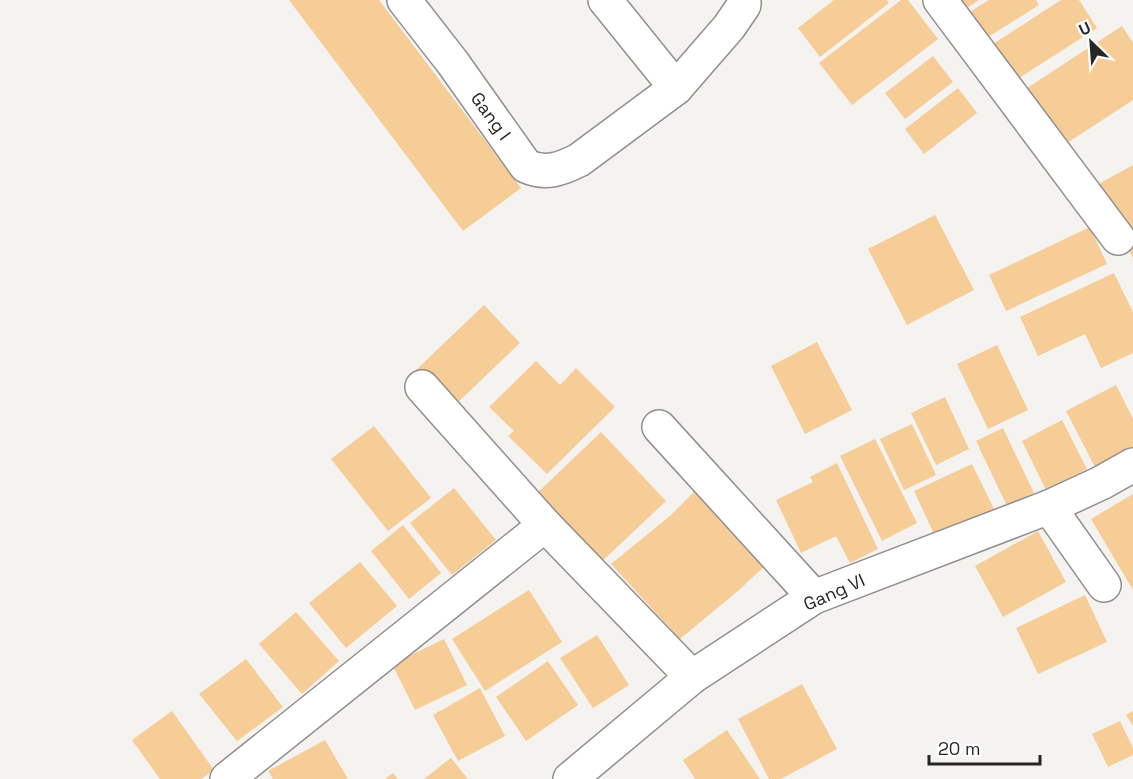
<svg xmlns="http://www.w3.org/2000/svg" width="1133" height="779" viewBox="0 0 1133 779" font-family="'Space Grotesk',sans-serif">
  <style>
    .building { fill: #f6cc97 }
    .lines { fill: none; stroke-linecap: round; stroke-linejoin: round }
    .minor-casing { stroke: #918f8d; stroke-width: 36 }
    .minor { stroke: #fff; stroke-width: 33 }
    .labels { text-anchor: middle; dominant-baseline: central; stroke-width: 5; stroke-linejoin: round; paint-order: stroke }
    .street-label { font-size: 18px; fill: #262625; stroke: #fff }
  </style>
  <rect width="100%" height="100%" fill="#f5f3f0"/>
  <g class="building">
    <path d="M 289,0 L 379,0 L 521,188 L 463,231 Z"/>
    <path d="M 834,0 L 887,0 L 889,3 L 820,57 L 798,28 Z"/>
    <path d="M 901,0 L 908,0 L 938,39 L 852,105 L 819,63 Z"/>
    <path d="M 951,0 L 979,0 L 959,13 Z"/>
    <path d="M 989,0 L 1036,0 L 1039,5 L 985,39 L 968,13 Z"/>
    <path d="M 1061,0 L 1079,0 L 1097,28 L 1013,82 L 990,46 Z"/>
    <path d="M 1122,26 L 1133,43 L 1133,100 L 1058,149 L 1021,92 Z"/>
    <path d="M 933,56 L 953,82 L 905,119 L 885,93 Z"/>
    <path d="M 958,88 L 977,113 L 924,154 L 905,129 Z"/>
    <path d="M 1133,165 L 1133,258 L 1095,186 Z"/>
    <path d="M 935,215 L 974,290 L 907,325 L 868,249 Z"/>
    <path d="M 1090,227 L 1107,264 L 1006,311 L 989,275 Z"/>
    <path d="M 1114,273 L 1133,312 L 1133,353 L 1101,368 L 1085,334 L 1038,356 L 1020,317 Z"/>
    <path d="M 484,305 L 520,343 L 452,408 L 416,370 Z"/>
    <path d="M 817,342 L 852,410 L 805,434 L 771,366 Z"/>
    <path d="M 997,345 L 1028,410 L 988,429 L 957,364 Z"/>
    <path d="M 536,361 L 560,385 L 576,368 L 615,407 L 547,474 L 508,436 L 514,431 L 489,407 Z"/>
    <path d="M 1116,385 L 1133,419 L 1133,453 L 1097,471 L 1066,411 Z"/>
    <path d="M 945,397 L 969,449 L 936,465 L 911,413 Z"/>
    <path d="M 1062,420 L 1087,469 L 1046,490 L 1022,441 Z"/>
    <path d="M 912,424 L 936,475 L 904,490 L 880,439 Z"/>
    <path d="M 374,426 L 431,498 L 388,531 L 331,459 Z"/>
    <path d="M 1003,428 L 1034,493 L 1007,506 L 976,441 Z"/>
    <path d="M 601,432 L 666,501 L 597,566 L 532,498 Z"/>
    <path d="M 875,439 L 917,523 L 882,541 L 840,456 Z"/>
    <path d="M 837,463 L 878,549 L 850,563 L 836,536 L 801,553 L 776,500 L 813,482 L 810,477 Z"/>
    <path d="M 972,464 L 995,511 L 936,538 L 914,491 Z"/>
    <path d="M 454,488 L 496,540 L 452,575 L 410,523 Z"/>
    <path d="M 697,489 L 767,564 L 739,590 L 680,639 L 611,564 L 671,515 Z"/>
    <path d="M 1133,494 L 1133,590 L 1091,519 Z"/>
    <path d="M 403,525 L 441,573 L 409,599 L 371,551 Z"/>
    <path d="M 1038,531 L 1066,582 L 1003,617 L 975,566 Z"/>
    <path d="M 360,562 L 397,606 L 346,648 L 309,603 Z"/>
    <path d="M 529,590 L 562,642 L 485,691 L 452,639 Z"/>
    <path d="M 1085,595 L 1107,642 L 1038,674 L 1016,628 Z"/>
    <path d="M 296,612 L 339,661 L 302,694 L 259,644 Z"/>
    <path d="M 597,635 L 629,685 L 593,708 L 560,658 Z"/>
    <path d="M 444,639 L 467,685 L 415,710 L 392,664 Z"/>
    <path d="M 246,659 L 283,707 L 237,741 L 199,694 Z"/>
    <path d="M 548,661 L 578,705 L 526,741 L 496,697 Z"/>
    <path d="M 802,684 L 837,749 L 781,779 L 769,779 L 738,719 Z"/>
    <path d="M 480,688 L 505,736 L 458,761 L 433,715 Z"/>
    <path d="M 172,711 L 214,770 L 201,779 L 160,779 L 132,740 Z"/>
    <path d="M 1133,711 L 1133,726 L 1126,715 Z"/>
    <path d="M 1120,721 L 1133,748 L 1133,755 L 1108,767 L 1092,734 Z"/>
    <path d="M 727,730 L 760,779 L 695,779 L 683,760 Z"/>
    <path d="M 325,740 L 348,779 L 273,779 L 268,771 Z"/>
    <path d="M 451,758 L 468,779 L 424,779 Z"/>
    <path d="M 393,773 L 398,779 L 385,779 Z"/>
  </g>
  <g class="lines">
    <g class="minor-casing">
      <g id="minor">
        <path d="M 404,0 L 453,63 L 526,166 C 546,175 561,169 579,160 L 676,88 L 729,27 L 744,5 L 744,0"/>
        <path d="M 605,0 L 676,88"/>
        <path d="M 940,0 L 1118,238"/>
        <path d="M 422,387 L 545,525 L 692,677"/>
        <path d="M 659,427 L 814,597"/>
        <path d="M 1049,507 L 1104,585"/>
        <path d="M 227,779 L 545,525"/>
        <path d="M 570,779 L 692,677 L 814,597 L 1049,507 L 1101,483 L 1133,465"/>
      </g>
    </g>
    <use href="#minor" class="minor"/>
  </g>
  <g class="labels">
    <g class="street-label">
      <text transform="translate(491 116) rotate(54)">Gang I</text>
      <text transform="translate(834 592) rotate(-24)">Gang VI</text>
    </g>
  </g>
  <g transform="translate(1091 42) rotate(335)" stroke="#ffffff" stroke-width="4.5" paint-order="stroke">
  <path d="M0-4.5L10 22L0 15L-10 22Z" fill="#262625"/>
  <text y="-9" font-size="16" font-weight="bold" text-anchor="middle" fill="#262625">U</text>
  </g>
  <path d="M929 755v9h111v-9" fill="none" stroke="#262625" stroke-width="3"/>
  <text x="938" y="755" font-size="18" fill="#262625" stroke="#ffffff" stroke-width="4.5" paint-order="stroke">20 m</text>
</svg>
